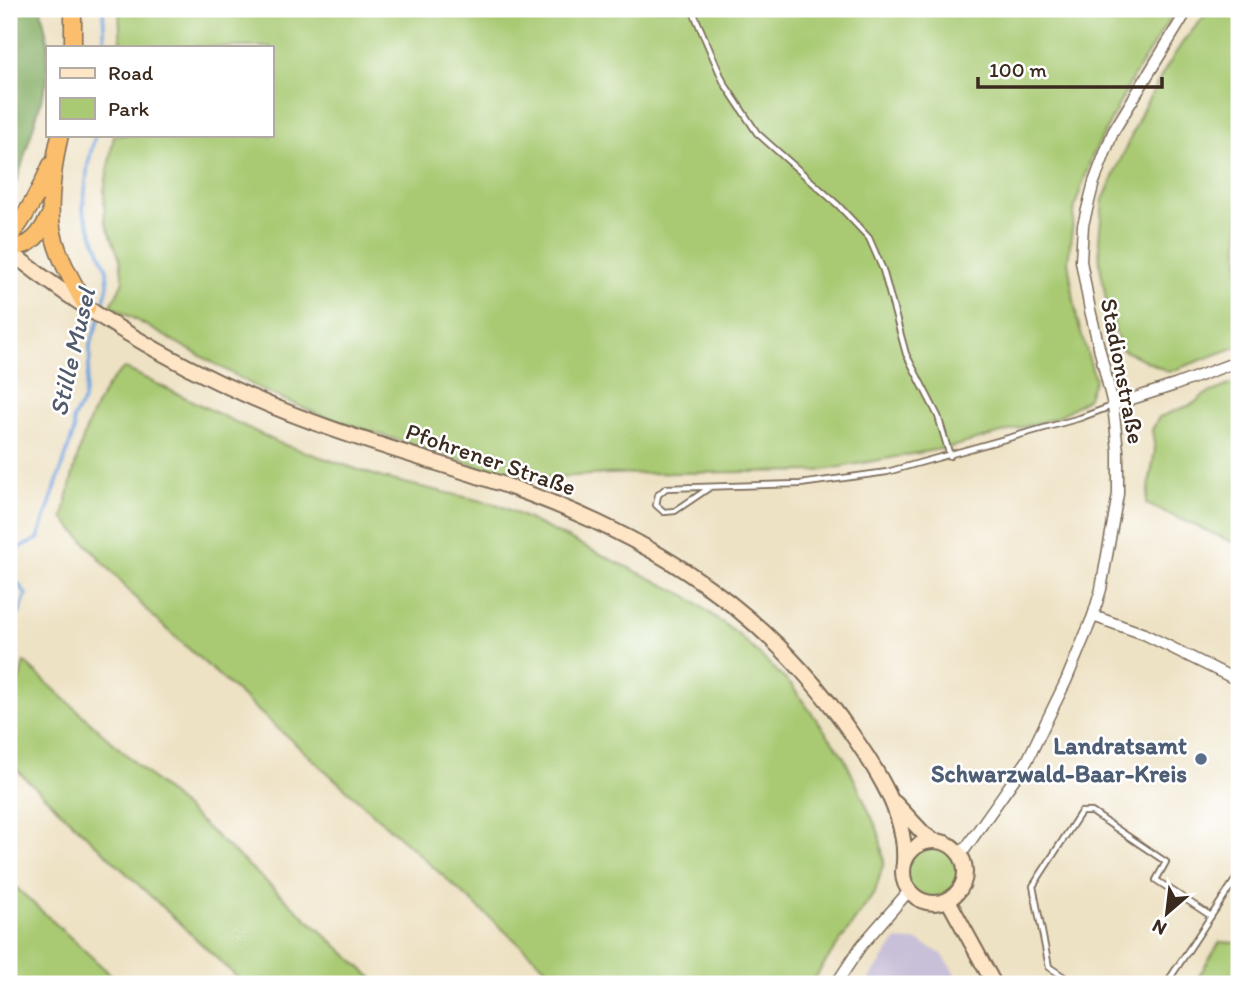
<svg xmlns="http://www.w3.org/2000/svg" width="1248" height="993" viewBox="0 0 1248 993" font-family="Itim,sans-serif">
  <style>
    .industrial { fill: #c8c0d8 }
    .green { fill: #a9ca73; stroke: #727a48; stroke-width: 2 }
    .forest { fill: #86ae65; stroke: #606c42; stroke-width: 2 }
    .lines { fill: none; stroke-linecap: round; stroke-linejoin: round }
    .stream { stroke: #72a4de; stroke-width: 3.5 }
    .service-casing { stroke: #7a6a58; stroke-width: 8 }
    .minor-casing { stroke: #7a6a58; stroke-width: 13 }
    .secondary-casing { stroke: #7a6a58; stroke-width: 18 }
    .trunk-casing { stroke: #7a6a58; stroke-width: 19 }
    .service { stroke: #fff; stroke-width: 4.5 }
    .minor { stroke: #fff; stroke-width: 10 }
    .secondary { stroke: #fde5c5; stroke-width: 14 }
    .trunk { stroke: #fabe6d; stroke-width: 16 }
    .service-dot { fill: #5c6f8a; stroke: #fff; stroke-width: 2.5 }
    .labels { text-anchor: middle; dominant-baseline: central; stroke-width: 5; stroke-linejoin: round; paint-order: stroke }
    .street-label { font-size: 24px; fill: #3b2a1e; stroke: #fff }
    .service-label { font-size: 24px; font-weight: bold; fill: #4e5e75; stroke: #fff; text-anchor: end }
    .water-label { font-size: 26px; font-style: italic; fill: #515b6b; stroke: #fff }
  </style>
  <rect width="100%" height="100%" fill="#fff"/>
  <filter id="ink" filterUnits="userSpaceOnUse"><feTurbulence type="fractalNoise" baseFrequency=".0143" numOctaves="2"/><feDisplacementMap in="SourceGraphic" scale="14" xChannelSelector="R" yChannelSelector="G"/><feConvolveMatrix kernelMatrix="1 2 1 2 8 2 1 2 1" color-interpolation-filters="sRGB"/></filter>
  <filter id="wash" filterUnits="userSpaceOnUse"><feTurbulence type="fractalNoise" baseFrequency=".00686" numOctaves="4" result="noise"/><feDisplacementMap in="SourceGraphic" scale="28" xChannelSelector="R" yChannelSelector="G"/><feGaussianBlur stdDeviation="1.57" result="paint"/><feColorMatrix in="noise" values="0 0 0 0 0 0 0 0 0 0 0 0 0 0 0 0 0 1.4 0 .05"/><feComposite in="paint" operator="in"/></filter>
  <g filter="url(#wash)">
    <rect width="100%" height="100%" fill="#eee2c4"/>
    <path class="industrial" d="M 896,940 L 918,941 L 942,954 L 962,984 L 866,984 Z"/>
    <g class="green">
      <path d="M 119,9 L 1176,9 L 1133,77 L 1092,157 L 1075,206 L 1068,261 L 1077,319 L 1095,379 L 1087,399 L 1056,418 L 951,447 L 818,471 L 609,474 L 518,479 L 320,415 L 264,391 L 111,306 L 123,281 L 120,259 L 105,220 L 104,191 L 114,135 L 271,135 L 271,47 L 121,47 Z"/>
      <path d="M 1210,9 L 1239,9 L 1239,346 L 1169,372 L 1121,349 L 1107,305 L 1100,265 L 1099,239 L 1103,200 L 1143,109 L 1163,73 L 1182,43 Z"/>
      <path d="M 124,368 L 279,443 L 383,478 L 499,505 L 687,596 L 740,636 L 791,685 L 844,757 L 879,833 L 884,862 L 875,892 L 810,984 L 564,984 L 151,615 L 63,518 C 73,472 87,399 124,368 Z"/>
      <path d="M 1239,381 L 1239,545 L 1146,504 L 1155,450 L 1152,430 L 1159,417 L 1193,404 L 1204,395 Z"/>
      <path d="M 24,662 L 379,984 L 244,984 L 19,772 L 9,756 L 9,721 Z"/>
      <circle cx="933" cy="872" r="27"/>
      <path d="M 9,881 L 121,984 L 9,984 Z"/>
      <path d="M 1220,942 L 1239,943 L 1239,967 L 1229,984 L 1194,984 Z"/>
    </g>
    <path class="forest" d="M 9,9 L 41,9 L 49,47 L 47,47 L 47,81 L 17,181 L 9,180 Z"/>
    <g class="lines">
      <g class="stream">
        <path d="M 103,9 L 105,47"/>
        <path d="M 95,135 L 88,164 L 83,210 L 107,270 L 108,285 L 101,312"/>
        <path d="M 9,559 L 14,550 L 38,539 L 74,431 L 73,419 L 84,400 L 90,358 L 90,345 L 99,320"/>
        <path d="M 9,565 L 13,577 L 26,594 L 19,614 L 9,623"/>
      </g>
    </g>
  </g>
  <g filter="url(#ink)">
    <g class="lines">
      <g class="service-casing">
        <g id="service">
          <path d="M 692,9 L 724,83 L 757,133 L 838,205 L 869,238 L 883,270 L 906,354 L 938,416 L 950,456"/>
          <path d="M 709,488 L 675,511 L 664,512 L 656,505 L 658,495 L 666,488 L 800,484 L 887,472 L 1080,418 L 1112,406"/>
          <path d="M 1075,984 L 1049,967 L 1033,886 L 1081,812 L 1092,812 L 1166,862 L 1156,880 L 1211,916"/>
          <path d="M 1166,984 L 1239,874"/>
        </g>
      </g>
      <g class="minor-casing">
        <g id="minor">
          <path d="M 1113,405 L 1175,385 L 1239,361"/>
          <path d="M 1093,616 L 1144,634 L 1239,681"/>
          <path d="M 960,856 L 1027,761 L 1066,681 L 1093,616 L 1101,589 L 1118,494 L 1118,451 L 1113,405 L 1090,310 L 1081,261 L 1083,225 L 1094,182 L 1113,132 L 1188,9"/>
          <path d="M 836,984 L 861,946 L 908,892"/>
        </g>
      </g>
      <g class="secondary-casing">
        <g id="secondary">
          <path d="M 9,251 C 83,310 164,359 251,397 C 325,430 404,452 481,477 C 634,527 758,598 851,733 C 877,770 907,816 904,862"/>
          <path d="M 895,803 L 924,834 L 934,841"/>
          <circle cx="934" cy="872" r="31"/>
          <path d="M 948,900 L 994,984"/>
        </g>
      </g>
      <g class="trunk-casing">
        <g id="trunk">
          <path d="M 73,9 L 73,47"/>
          <path d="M 60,135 C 54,160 47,208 53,233 C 59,260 74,284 87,308"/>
          <path d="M 9,238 C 27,215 39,192 51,165"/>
          <path d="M 9,247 C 31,249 41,233 50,215"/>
        </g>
      </g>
      <use href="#service" class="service"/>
      <use href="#minor" class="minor"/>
      <use href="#secondary" class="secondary"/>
      <use href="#trunk" class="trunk"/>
    </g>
  </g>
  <circle class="service-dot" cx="1201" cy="759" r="7"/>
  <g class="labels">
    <g class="street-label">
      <text transform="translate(1123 371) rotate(79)">Stadionstraße</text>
      <text transform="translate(491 459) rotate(19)">Pfohrener Straße</text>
    </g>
    <g class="service-label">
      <text x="1187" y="745">Landratsamt<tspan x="1187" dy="28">Schwarzwald-Baar-Kreis</tspan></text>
    </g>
    <g class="water-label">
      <text transform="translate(72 352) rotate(-77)">Stille Musel</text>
    </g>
  </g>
  <rect width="1248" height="993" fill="none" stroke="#fff" stroke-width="35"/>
  <rect x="46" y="46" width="228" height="91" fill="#ffffff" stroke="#b1aaa5" stroke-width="2"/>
  <rect x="60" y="68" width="35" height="10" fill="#fde5c5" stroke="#b1aaa5" stroke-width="2"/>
  <text x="108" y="80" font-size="21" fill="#3b2a1e">Road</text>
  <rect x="60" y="98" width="35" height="21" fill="#a9ca73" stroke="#b1aaa5" stroke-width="2"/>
  <text x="108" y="116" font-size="21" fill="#3b2a1e">Park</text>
  <g transform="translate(1167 913) rotate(208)" stroke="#ffffff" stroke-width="5" paint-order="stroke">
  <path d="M0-5L12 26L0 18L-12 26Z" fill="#3b2a1e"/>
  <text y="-10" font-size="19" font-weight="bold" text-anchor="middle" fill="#3b2a1e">N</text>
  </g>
  <path d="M978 77v10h184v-10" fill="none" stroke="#3b2a1e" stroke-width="3.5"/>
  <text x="989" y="77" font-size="21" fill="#3b2a1e" stroke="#ffffff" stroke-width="5" paint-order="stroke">100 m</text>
</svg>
